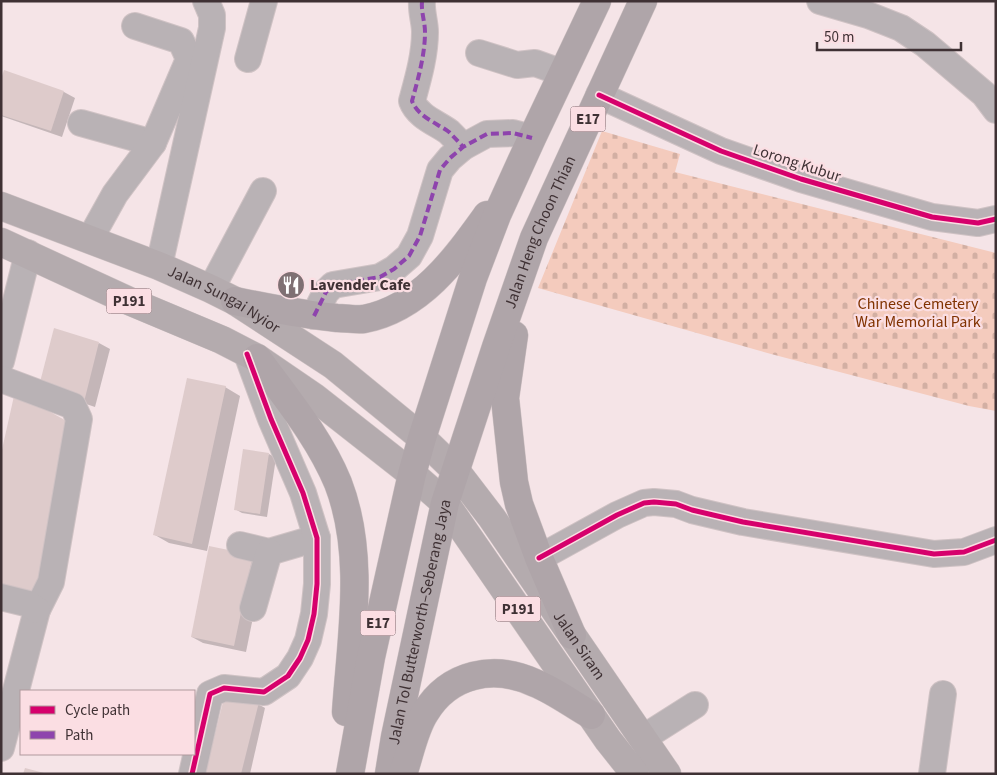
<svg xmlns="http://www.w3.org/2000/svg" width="997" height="775" viewBox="0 0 997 775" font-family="'Source Sans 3',sans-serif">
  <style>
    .cemetery { fill: url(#cemetery-stones) }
    .shadow { fill: #0003 }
    .building { fill: #decbcb }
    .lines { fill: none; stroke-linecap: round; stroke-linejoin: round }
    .minor-casing { stroke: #cfc2c4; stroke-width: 28 }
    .major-casing { stroke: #cfc2c4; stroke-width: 29 }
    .highway-casing { stroke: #cfc2c4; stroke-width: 29 }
    .minor { stroke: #b9b2b5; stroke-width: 26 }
    .major { stroke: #b4abae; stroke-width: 28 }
    .highway { stroke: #afa5a9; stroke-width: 28 }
    .quiet { stroke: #8e44ad; stroke-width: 4; stroke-dasharray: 8 4; stroke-linecap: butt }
    .cycleway-casing { stroke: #fbdee3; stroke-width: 8 }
    .cycleway { stroke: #d6006c; stroke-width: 5 }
    .labels { text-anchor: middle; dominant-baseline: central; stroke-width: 4.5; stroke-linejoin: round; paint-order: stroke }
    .shield { fill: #fbdee3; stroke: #776568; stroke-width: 1 }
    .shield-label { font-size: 15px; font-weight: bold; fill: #3f3134 }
    .street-label { font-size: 16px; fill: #3f3134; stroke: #fbdee3 }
    .poi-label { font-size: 16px; font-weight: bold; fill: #3f3134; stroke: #fbdee3; text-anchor: start }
    .park-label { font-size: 16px; fill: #803201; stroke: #fbdee3 }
  </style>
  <defs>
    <pattern id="cemetery-stones" width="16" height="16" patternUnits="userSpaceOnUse" patternTransform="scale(1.25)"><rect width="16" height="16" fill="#f4cbbd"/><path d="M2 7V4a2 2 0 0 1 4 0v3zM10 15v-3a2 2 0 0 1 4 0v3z" fill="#d2afa3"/></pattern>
  </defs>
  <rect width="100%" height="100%" fill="#f5e4e7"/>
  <path class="cemetery" d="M 602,131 L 680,154 L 675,172 L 996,253 L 996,411 L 969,406 L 771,354 L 538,288 Z"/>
  <g class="shadow">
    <path d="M 1,83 L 64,92 L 75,98 L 62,137 L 1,116 Z"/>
    <path d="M 99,343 L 110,349 L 95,407 L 51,392 Z"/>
    <path d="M 225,387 L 240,396 L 207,551 L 169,543 L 155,535 Z"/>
    <path d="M 269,454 L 276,458 L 267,517 L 242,513 L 235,509 Z"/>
    <path d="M 210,548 L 264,563 L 246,652 L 203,643 L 192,637 Z"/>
    <path d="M 258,704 L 265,708 L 250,774 L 207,774 Z"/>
  </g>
  <g class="building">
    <path d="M 4,70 L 64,91 L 51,131 L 1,115 L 1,79 Z"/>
    <path d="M 54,328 L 99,342 L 84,402 L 39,386 Z"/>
    <path d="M 187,378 L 226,386 L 192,544 L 153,535 Z"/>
    <path d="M 14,396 L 38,405 L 70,423 L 37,602 L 1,593 L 1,454 Z"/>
    <path d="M 243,449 L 269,453 L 260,514 L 234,510 Z"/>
    <path d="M 209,546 L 253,555 L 234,646 L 191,637 Z"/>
    <path d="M 225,694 L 259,702 L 241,774 L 205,774 Z"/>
    <path d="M 25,768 L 44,773 L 44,774 L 23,774 Z"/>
  </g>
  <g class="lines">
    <g class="minor-casing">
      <g id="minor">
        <path d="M 422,1 C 421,12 425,22 425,32 C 425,55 418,79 412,101 C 418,117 437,123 449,132 C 454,137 458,141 463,147"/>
        <path d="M 820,1 L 868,15 L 901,28 L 925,44 L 984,94 L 996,110"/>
        <path d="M 479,53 L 517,65 L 535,63 L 563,73"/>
        <path d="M 248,59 L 264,1"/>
        <path d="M 599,95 L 721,151 L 801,179 L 932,217 L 978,223 L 996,219"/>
        <path d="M 81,123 L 153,143"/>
        <path d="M 90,239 L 115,194 L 153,143 L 189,59 L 181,41 L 135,26"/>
        <path d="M 159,266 L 212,28 L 212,15 L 206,1"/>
        <path d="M 211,289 L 263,191"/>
        <path d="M 314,316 L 326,292 L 333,285 L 380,277 L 394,269 L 409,256 L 420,236 L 440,170 L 450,158 L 463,147 L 487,134 L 513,133 L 532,138"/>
        <path d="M 1,361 L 28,253"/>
        <path d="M 1,379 L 73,406 L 79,419 L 51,582 L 37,610 L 1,748"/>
        <path d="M 240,545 L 269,552 L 317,538"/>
        <path d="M 539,558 L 617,515 L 644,503 L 654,502 L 676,504 L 692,510 L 743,522 L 934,554 L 964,552 L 996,540"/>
        <path d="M 1,597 L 29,604 L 37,610"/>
        <path d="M 253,608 L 269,552"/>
        <path d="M 643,738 L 695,705"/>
        <path d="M 192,774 L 210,694 L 224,688 L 264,692 L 288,676 L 300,658 L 308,640 L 314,614 L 317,584 L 317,538 L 303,493 L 271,419 L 247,354"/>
        <path d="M 932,774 L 943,694"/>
      </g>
    </g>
    <g class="major-casing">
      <g id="major">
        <path id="s1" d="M 1,206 L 159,266 L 211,289 L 235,301 L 333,365 L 422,438 L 456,471 L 492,518 L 667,774"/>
        <path d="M 1,242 L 129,301 L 222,340 L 257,358 L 314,397 L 412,474 L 445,503 L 608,740 L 635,774"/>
      </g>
    </g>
    <g class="highway-casing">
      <g id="highway">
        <path d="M 235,301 C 269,308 303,315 337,318 C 346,318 356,320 364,319 C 421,308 456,258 487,215"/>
        <path d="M 514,335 L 505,398 L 514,482 L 519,504 L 539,558 L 572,635"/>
        <path d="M 257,358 C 286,398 319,437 338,483 C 366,555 351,637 346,712"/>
        <path d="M 350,774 L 371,657 L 412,474 L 422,438 L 473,278 L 497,215 L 532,138 L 597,1"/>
        <path id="s2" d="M 389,774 L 395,737 L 445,503 L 496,347 L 534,238 L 643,1"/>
        <path d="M 403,774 C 410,754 414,730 425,713 C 449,673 494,664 535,683 C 555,691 573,705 591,715"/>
      </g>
    </g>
    <use href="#minor" class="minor"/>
    <use href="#major" class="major"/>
    <use href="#highway" class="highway"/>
    <g class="quiet">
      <path d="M 422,1 C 421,12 425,22 425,32 C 425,55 418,79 412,101 C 418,117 437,123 449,132 C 454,137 458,141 463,147"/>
      <path d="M 314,316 L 326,292 L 333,285 L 380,277 L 394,269 L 409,256 L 420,236 L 440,170 L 450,158 L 463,147 L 487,134 L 513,133 L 532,138"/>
    </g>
    <g class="cycleway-casing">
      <g id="cycleway">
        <path d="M 599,95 L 721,151 L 801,179 L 932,217 L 978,223 L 996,219"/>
        <path d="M 539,558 L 617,515 L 644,503 L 654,502 L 676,504 L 692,510 L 743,522 L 934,554 L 964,552 L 996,540"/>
        <path d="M 192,774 L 210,694 L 224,688 L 264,692 L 288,676 L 300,658 L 308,640 L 314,614 L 317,584 L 317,538 L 303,493 L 271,419 L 247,354"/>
      </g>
    </g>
    <use href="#cycleway" class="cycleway"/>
  </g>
  <defs>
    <g id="restaurant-disc" transform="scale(1.4375)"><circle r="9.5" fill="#7f7073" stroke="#fbdee3"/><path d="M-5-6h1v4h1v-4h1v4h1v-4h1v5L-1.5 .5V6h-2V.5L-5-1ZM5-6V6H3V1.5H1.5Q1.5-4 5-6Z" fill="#fff"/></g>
  </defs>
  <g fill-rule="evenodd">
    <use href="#restaurant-disc" x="291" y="285"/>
  </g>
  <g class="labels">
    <g class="shield">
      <rect x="570.5" y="106.5" width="35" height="25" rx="4"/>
      <rect x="106.5" y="288.5" width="45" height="25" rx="4"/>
      <rect x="495.5" y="596.5" width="45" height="25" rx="4"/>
      <rect x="360.5" y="610.5" width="35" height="25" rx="4"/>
    </g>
    <g class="shield-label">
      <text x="588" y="119">E17</text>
      <text x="129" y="301">P191</text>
      <text x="518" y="609">P191</text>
      <text x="378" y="623">E17</text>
    </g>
    <g class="street-label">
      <text transform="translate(797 163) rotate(18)">Lorong Kubur</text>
      <text stroke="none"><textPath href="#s2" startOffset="564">Jalan Heng Choon Thian</textPath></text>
      <text stroke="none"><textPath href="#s1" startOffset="242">Jalan Sungai Nyior</textPath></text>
      <text stroke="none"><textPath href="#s2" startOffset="155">Jalan Tol Butterworth–Seberang Jaya</textPath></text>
      <text stroke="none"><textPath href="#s1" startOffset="746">Jalan Siram</textPath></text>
    </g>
    <g class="poi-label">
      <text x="310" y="285">Lavender Cafe</text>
    </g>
    <g class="park-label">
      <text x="918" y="304">Chinese Cemetery<tspan x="918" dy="18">War Memorial Park</tspan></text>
    </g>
  </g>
  <rect width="997" height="775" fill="none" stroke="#3f3134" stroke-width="5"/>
  <rect x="20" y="690" width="175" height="65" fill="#fbdee3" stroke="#b0999d"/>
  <rect x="30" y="706" width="25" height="8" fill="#d6006c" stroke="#b0999d"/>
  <text x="65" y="715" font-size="15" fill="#3f3134">Cycle path</text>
  <rect x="30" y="731" width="25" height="8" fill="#8e44ad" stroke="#b0999d"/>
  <text x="65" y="740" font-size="15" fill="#3f3134">Path</text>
  <path d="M817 42v8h144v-8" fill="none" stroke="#3f3134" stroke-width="2.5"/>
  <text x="824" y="42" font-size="15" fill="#3f3134" stroke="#fbdee3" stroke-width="4" paint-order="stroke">50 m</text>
</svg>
